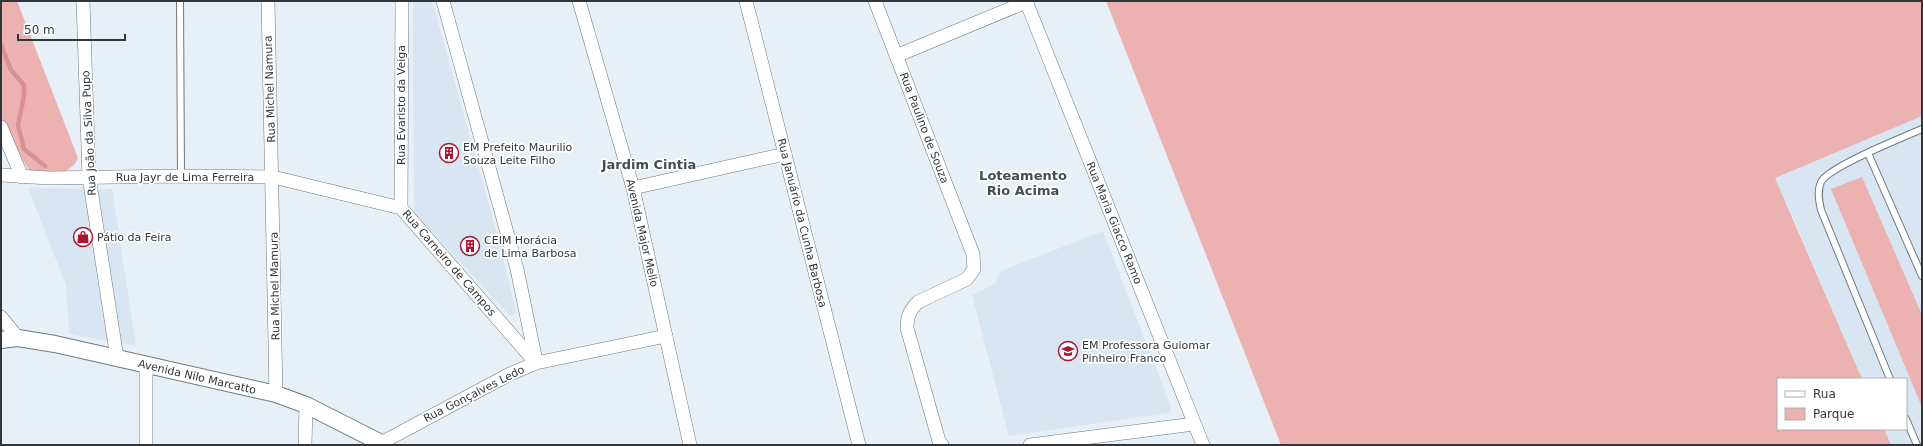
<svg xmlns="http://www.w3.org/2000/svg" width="1923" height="446" viewBox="0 0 1923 446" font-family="'DejaVu Sans',sans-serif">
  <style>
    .built { fill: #d8e5f2 }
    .green { fill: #ecb1b1 }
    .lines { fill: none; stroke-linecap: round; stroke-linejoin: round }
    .stream { stroke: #d99092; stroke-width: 4.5 }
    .service-casing { stroke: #71787e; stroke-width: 8 }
    .minor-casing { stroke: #71787e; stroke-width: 14 }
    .tertiary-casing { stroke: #71787e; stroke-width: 18 }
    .service { stroke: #fff; stroke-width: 6 }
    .minor { stroke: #fff; stroke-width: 13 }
    .tertiary { stroke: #fff; stroke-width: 16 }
    .labels { text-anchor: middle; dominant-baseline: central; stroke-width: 3.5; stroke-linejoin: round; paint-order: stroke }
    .street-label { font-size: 11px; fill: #333639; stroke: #fff }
    .poi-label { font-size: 11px; fill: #333639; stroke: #fff; text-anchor: start }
    .quarter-label { font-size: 13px; font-weight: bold; fill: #464c52; stroke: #fff }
  </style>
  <rect width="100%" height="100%" fill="#e7f0f6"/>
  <g class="built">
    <path d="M 413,1 L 432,1 L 494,223 L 516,311 L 514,315 L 510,316 L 414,212 Z"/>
    <path d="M 1922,33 L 1922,445 L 1891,445 L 1884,429 L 1906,429 L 1906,379 L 1862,379 L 1787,203 L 1668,248 Z"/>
    <path d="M 28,188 L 112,189 L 136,346 L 69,334 L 66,285 Z"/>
    <path d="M 1103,231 L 1171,407 L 1169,413 L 1009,436 L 972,295 L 989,287 L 996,282 L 1001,271 Z"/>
  </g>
  <g class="green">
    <path d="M 1,1 L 17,1 L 78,158 L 74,165 L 64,172 L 29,170 L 10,140 L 1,117 Z"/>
    <path d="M 1106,1 L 1922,1 L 1922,116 L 1775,178 L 1862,379 L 1778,379 L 1778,429 L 1884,429 L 1891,445 L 1281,445 Z"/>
    <path d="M 1862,177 L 1922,315 L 1922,407 L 1831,189 Z"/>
  </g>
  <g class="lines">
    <path class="stream" d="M 1,45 L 11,70 L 24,85 L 24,96 L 18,125 L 24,149 L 45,166"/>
    <g class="service-casing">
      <g id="service">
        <path d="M 180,1 L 181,176"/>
        <path d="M 1868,153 L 1922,276"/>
        <path d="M 1890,379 L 1821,210 C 1819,201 1817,191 1821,182 C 1828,167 1904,137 1922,129"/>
        <path d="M 1906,419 L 1917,445"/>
      </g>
    </g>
    <g class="minor-casing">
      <g id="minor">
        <path d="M 83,1 L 89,177 L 117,358"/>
        <path d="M 268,1 L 276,394"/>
        <path d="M 443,1 L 517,269 L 536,361"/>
        <path d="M 579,1 L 633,188 L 690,445"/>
        <path d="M 746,1 L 859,445"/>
        <path d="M 875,1 L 973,254 L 974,269 L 967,279 L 918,302 C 910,310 907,316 907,328 L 939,441 L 942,445"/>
        <path d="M 1026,1 L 1203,445"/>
        <path d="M 896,56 L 1026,2"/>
        <path d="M 1,127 L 22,177"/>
        <path d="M 1,175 L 49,178 L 181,176 L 273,177 L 401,208 L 536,363"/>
        <path d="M 633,188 L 785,154"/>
        <path d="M 401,208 L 402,1"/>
        <path d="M 1,317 L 18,338"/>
        <path d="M 146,365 L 146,445"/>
        <path d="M 381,443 L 510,374 L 536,363 L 666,336"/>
        <path d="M 305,445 L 306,405"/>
        <path d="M 1030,445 L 1194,424"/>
      </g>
    </g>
    <g class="tertiary-casing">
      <path id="tertiary" d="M 1,340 L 18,338 L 55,344 L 276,394 L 306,405 L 385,445"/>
    </g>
    <use href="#service" class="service"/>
    <use href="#minor" class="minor"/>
    <use href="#tertiary" class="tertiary"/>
  </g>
  <defs>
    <g id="building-ring" transform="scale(1)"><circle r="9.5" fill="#fff" stroke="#ab1533" stroke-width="1.5"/><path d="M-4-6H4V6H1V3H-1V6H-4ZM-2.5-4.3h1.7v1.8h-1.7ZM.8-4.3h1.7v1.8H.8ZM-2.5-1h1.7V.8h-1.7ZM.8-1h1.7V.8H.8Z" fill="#ab1533"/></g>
    <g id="shop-ring" transform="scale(1)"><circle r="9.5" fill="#fff" stroke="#ab1533" stroke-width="1.5"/><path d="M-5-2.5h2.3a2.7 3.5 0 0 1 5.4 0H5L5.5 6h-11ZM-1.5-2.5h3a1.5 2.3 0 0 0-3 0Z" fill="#ab1533"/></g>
    <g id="school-ring" transform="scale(1)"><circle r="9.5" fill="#fff" stroke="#ab1533" stroke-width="1.5"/><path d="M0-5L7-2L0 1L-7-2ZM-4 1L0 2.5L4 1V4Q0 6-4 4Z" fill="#ab1533"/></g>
  </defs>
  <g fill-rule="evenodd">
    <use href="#building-ring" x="449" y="153"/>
    <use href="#shop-ring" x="83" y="237"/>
    <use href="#building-ring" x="470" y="246"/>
    <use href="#school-ring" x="1068" y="351"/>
  </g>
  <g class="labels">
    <g class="street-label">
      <text transform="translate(270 89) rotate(-92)">Rua Michel Namura</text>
      <text transform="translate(401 105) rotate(-90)">Rua Evaristo da Veiga</text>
      <text transform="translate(924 128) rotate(69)">Rua Paulino de Souza</text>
      <text transform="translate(89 133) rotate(-93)">Rua João da Silva Pupo</text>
      <text x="185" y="177">Rua Jayr de Lima Ferreira</text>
      <text transform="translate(802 223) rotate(76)">Rua Januário da Cunha Barbosa</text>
      <text transform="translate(1114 223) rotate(68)">Rua Maria Giacco Ramo</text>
      <text transform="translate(642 233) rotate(77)">Avenida Major Mello</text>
      <text transform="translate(449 263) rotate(49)">Rua Carneiro de Campos</text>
      <text transform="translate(275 286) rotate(-91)">Rua Michel Mamura</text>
      <text transform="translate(197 377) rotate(13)">Avenida Nilo Marcatto</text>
      <text transform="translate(474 394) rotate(-27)">Rua Gonçalves Ledo</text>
    </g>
    <g class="poi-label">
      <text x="463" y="147">EM Prefeito Maurilio<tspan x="463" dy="13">Souza Leite Filho</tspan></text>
      <text x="97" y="237">Pátio da Feira</text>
      <text x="484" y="240">CEIM Horácia<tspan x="484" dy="13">de Lima Barbosa</tspan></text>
      <text x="1082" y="345">EM Professora Guiomar<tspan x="1082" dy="13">Pinheiro Franco</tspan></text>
    </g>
    <g class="quarter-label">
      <text x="649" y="164">Jardim Cintia</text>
      <text x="1023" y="175">Loteamento<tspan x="1023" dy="15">Rio Acima</tspan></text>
    </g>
  </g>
  <rect width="1923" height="446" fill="none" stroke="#333639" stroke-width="4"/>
  <rect x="1777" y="378" width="130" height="52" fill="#ffffff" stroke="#adafb0"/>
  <rect x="1785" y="391" width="20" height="6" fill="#ffffff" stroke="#adafb0"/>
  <text x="1813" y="398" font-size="12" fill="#333639">Rua</text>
  <rect x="1785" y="408" width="20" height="12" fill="#ecb1b1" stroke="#adafb0"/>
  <text x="1813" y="418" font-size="12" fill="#333639">Parque</text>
  <path d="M18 34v6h107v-6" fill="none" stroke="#333639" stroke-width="2"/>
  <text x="24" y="34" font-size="12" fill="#333639" stroke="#ffffff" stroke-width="3" paint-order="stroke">50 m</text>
</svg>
